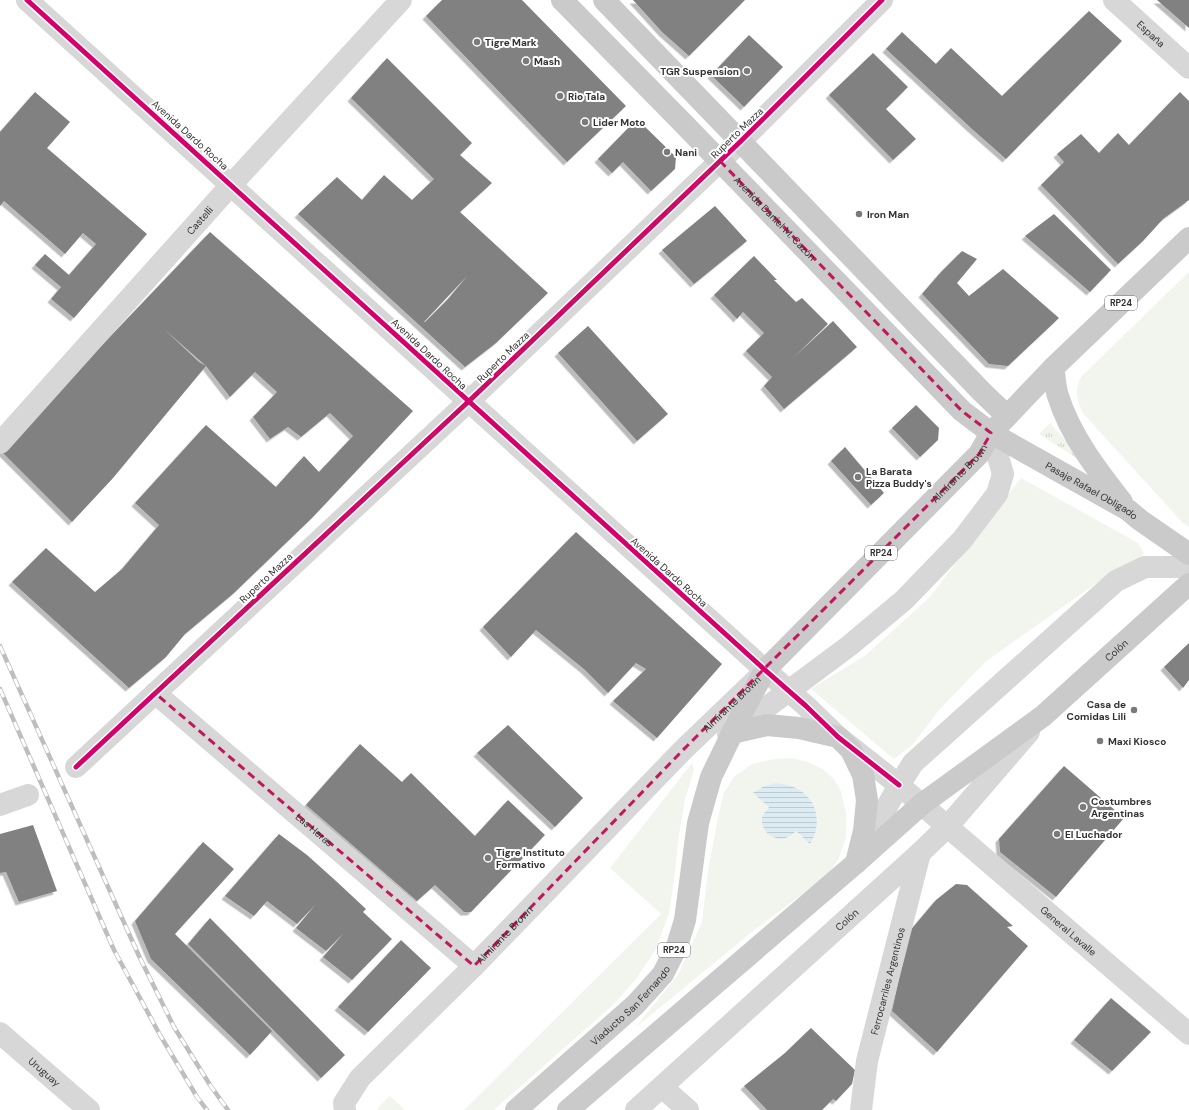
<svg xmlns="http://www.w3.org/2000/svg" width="1189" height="1110" viewBox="0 0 1189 1110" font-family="'DM Sans',sans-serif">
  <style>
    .grass { fill: url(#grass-tufts) }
    .park { fill: #f1f5ed }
    .water { fill: url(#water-rules) }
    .building { fill: #818181; fill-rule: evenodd; filter: url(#shadow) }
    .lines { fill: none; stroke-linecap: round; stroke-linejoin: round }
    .minor { stroke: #d7d7d7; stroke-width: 22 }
    .major { stroke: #cacaca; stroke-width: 22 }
    .rail-casing { stroke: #bebebe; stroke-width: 4.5 }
    .rail { stroke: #fff; stroke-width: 3; stroke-dasharray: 9; stroke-linecap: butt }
    .cycleway-casing { stroke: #fff; stroke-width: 8 }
    .cycleway { stroke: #d6006c; stroke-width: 5 }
    .marked { fill: none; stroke: #c2185b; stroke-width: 3; stroke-dasharray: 8 5; stroke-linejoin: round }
    .poi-dot { fill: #7a7a7a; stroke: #fff; stroke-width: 1.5 }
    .labels { text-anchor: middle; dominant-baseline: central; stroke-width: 4; stroke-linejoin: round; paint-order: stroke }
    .shield { fill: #fff; stroke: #707070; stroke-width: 1 }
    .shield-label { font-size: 9px; font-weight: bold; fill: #333 }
    .street-label { font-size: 10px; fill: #333; stroke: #fff }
    .poi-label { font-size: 10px; font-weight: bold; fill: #333; stroke: #fff; text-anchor: start }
  </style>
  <defs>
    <pattern id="grass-tufts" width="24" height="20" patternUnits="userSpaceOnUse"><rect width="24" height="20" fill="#f1f5ed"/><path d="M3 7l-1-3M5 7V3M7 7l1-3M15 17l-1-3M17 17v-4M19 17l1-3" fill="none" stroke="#cfd2cc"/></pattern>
    <pattern id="water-rules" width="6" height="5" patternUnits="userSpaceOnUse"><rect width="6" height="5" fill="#ddebf3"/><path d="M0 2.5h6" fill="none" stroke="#becad1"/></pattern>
    <filter id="shadow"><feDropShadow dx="-3.5" dy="3.5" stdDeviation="0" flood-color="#0004"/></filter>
  </defs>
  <rect width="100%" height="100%" fill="#fff"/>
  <path class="grass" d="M 1050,423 L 1086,464 L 1039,434 Z"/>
  <g class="park">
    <path d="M 1189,272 L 1189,527 L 1182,522 L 1082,412 C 1077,399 1074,389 1082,376 Z"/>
    <path d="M 1021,478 L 1138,543 L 1144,554 L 1134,562 L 1112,572 L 985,662 L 939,710 L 913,744 L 894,759 L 811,689 L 866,655 L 930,597 Z"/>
    <path d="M 792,758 L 808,762 L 821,768 L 833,778 L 841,791 L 846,814 L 846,837 L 839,858 L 828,875 L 753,931 L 635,1028 L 678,975 L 702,922 L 708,871 L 718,817 L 724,793 L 734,777 L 752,764 L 775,759 Z"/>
    <path d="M 692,763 L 694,770 L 685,799 L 679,835 L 674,880 L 669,913 L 656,949 L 636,979 L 615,1003 L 494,1110 L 464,1110 L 661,914 L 610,868 Z"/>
    <path d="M 390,1096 L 405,1110 L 377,1110 L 380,1105 Z"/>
  </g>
  <path class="water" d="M 777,783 C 786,785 794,786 801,791 C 819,803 821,827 810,844 L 796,831 C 792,835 787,838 782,839 C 770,839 758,827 763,815 C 764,812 768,810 769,807 L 753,793 L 764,786 Z"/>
  <g class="building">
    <path d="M 442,0 L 522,0 L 626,106 L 567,162 L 426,16 Z"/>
    <path d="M 633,0 L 745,0 L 689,56 L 662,32 Z"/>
    <path d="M 1157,0 L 1189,0 L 1189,28 Z"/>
    <path d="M 1089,11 L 1122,41 L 1006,159 L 972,129 L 886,49 L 902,32 L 936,64 L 951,48 L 1002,96 Z"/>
    <path d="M 749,35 L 783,67 L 744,107 L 711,75 Z"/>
    <path d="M 873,53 L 908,87 L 886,109 L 916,139 L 893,160 L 829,95 Z"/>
    <path d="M 387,58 L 472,143 L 460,155 L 492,183 L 460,212 L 548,293 L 496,343 L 465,367 L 298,214 L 337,177 L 362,200 L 384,175 L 412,200 L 434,179 L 351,98 ZM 468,275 L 448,299 L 425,322 L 424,322 Z"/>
    <path d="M 35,92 L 70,122 L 47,148 L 147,234 L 74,318 L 51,299 L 61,287 L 35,265 L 45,254 L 69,275 L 96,244 L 83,233 L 65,254 L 4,201 L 0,206 L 0,132 Z"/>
    <path d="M 1180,92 L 1189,101 L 1189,200 L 1163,219 L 1143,241 L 1118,264 L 1041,185 L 1064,162 L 1057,154 L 1081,134 L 1099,153 L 1118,133 L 1129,145 Z"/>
    <path d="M 637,119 L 676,157 L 675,169 L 651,191 L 623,162 L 612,173 L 598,159 Z"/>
    <path d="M 715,206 L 747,241 L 694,284 L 662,250 Z"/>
    <path d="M 1054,214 L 1111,270 L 1090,292 L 1025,236 Z"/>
    <path d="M 210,232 L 413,411 L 312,518 L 234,593 L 185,634 L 166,657 L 129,688 L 12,582 L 46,548 L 95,592 L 122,569 L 159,525 L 135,503 L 206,425 L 276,487 L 304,456 L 319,472 L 353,436 L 330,413 L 301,437 L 288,427 L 270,439 L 253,417 L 277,392 L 255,372 L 230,397 L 206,366 L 113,478 L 72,522 L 1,451 ZM 164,329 L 206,366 L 199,362 Z"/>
    <path d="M 962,251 L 977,259 L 957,283 L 969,296 L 1003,269 L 1059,318 L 1008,366 L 989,364 L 922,294 L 941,272 Z"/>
    <path d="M 754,256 L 777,280 L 774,280 L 796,302 L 802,298 L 828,324 L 792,359 L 833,321 L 857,347 L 784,409 L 764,386 L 772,377 L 746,351 L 764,333 L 743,312 L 737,319 L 714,295 Z"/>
    <path d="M 588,326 L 668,414 L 637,441 L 558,353 Z"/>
    <path d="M 916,405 L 939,428 L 938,440 L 920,457 L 892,428 Z"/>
    <path d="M 845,447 L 884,493 L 871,505 L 831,461 Z"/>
    <path d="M 576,532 L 722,664 L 657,738 L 613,701 L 646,669 L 636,663 L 608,693 L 585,670 L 536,630 L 511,657 L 483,627 Z"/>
    <path d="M 1189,643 L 1189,680 L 1183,688 L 1164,667 Z"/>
    <path d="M 508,725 L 583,798 L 555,827 L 477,753 Z"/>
    <path d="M 360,744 L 402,782 L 411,773 L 475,836 L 508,800 L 545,835 L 471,912 L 464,912 L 435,885 L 417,901 L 306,805 Z"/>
    <path d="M 1064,766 L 1124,818 L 1056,897 L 1000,852 L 999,839 Z"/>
    <path d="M 33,825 L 57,891 L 19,902 L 6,872 L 0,873 L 0,834 Z"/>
    <path d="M 279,834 L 307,855 L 336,881 L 366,909 L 363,912 L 392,939 L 352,980 L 323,957 L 344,933 L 326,951 L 296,928 L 316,904 L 297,924 L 267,901 L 254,916 L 225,896 Z"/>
    <path d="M 203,842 L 234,869 L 175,934 L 272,1031 L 250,1055 L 151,959 L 135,921 Z"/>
    <path d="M 956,884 L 967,885 L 1013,926 L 1007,927 L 1028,946 L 937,1052 L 892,1011 L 909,932 L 936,900 Z"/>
    <path d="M 210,918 L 345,1055 L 321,1078 L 188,944 Z"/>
    <path d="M 401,940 L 431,968 L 368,1032 L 338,1007 Z"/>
    <path d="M 1111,998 L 1151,1032 L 1112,1071 L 1074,1040 Z"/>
    <path d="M 811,1028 L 855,1070 L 852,1084 L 836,1101 L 833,1099 L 822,1110 L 767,1110 L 744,1086 L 785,1053 Z"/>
  </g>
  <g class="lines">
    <g class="minor">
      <path id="s1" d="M 27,0 C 273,223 519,448 765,670 L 806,706 L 838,737 L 899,785 L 1189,1034"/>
      <path id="s2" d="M 1114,0 L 1189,68"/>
      <path id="s3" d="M 0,443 L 231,185 L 401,0"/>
      <path id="s4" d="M 155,693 L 474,966"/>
      <path d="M 728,734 L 732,733 L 849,646 L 904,600 L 962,540 L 997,494 L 1003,474 L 991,433"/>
      <path d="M 76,767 L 468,402 L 741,141 L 882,0"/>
      <path d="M 0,805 L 28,795"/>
      <path d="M 861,853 L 899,785 L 913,763 L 1116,581 L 1145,567 L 1189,567"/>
      <path id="s5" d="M 0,1033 L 89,1110"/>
      <path d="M 662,1087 L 688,1110"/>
      <path id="s6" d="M 345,1110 L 344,1103 L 360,1078 L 474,966 L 682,751 L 759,677"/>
      <path id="s7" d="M 636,1110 L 920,853 L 948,826 L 1029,732"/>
      <path id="s8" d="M 861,1110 L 867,1061 L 920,853"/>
    </g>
    <g class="major">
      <path id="s9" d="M 562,0 L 680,120 L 962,411 L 991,433 L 1128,510 L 1140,520 L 1189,554"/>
      <path d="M 604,0 L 982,392 L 1007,416"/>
      <path d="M 1053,368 C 1055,377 1055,387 1058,396 C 1070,435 1097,470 1122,502"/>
      <path d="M 732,733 L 767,725 L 799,728 L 838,737 L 851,750 L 863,775 L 867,800 L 864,831 L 856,863"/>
      <path id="s10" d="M 516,1110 L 635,1005 L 663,974 L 677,946 L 685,920 L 698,823 L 711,777 L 745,707 L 765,670 L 979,454 L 991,433 L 1053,368 L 1189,238"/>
      <path id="s11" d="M 568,1110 L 856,863 L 922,804 L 1043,716 L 1189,584"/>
    </g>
    <g class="rail-casing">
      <g id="rail">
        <path d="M 0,646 L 139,956 L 174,1027 L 210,1085 L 228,1110"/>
        <path d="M 0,689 L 114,950 L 160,1035 L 197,1097 L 207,1110"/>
      </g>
    </g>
    <use href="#rail" class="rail"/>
    <g class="cycleway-casing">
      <g id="cycleway">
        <path d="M 27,0 C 273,223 519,448 765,670 L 806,706 L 838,737 L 899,785"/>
        <path d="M 76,767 L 468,402 L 741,141 L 882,0"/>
      </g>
    </g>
    <use href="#cycleway" class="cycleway"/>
  </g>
  <path class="marked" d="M 720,161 L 962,411 L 991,433 L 979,454 L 682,751 L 474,966 L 155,693 L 468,402 Z"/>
  <g class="poi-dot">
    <circle cx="477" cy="42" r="4"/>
    <circle cx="526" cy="61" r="4"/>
    <circle cx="747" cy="71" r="4"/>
    <circle cx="560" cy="96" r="4"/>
    <circle cx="585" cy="122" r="4"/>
    <circle cx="667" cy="152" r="4"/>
    <circle cx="859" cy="214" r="4"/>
    <circle cx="858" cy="477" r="4"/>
    <circle cx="1134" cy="710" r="4"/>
    <circle cx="1100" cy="741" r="4"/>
    <circle cx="1083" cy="807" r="4"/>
    <circle cx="1057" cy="834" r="4"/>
    <circle cx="488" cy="858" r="4"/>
  </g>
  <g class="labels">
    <g class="shield">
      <rect x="1105" y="296" width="32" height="14" rx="3"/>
      <rect x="865" y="546" width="32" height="14" rx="3"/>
      <rect x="658" y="943" width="32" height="14" rx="3"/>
    </g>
    <g class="shield-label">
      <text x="1121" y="303">RP24</text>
      <text x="881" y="553">RP24</text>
      <text x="674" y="950">RP24</text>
    </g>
    <g class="street-label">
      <text stroke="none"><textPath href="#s2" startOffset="50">España</textPath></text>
      <text transform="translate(737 133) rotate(-44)">Ruperto Mazza</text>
      <text transform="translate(190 135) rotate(42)">Avenida Dardo Rocha</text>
      <text stroke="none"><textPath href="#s9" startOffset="305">Avenida Daniel M. Cazón</textPath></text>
      <text stroke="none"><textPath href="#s3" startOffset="299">Castelli</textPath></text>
      <text transform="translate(429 354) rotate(43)">Avenida Dardo Rocha</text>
      <text transform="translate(503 357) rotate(-44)">Ruperto Mazza</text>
      <text stroke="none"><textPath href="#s10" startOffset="801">Almirante Brown</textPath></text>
      <text stroke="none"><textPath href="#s9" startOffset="726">Pasaje Rafael Obligado</textPath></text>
      <text transform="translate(669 572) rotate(42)">Avenida Dardo Rocha</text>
      <text transform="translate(266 578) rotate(-43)">Ruperto Mazza</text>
      <text stroke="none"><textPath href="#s11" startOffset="716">Colón</textPath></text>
      <text stroke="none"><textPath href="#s6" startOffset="564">Almirante Brown</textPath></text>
      <text stroke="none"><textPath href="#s4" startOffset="210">Las Heras</textPath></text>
      <text stroke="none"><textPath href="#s7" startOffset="284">Colón</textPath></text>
      <text stroke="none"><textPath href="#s1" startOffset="1397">General Lavalle</textPath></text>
      <text stroke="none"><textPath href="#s6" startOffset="240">Almirante Brown</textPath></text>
      <text stroke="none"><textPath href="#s8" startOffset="132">Ferrocarriles Argentinos</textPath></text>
      <text stroke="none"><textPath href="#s10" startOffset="155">Viaducto San Fernando</textPath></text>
      <text stroke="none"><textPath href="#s5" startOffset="59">Uruguay</textPath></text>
    </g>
    <g class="poi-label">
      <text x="485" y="42">Tigre Mark</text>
      <text x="534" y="61">Mash</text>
      <text x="739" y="71" text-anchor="end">TGR Suspension</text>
      <text x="568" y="96">Rio Tala</text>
      <text x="593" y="122">Lider Moto</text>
      <text x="675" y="152">Nani</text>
      <text x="867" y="214">Iron Man</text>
      <text x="866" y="471">La Barata<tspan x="866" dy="12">Pizza Buddy's</tspan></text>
      <text x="1126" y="704" text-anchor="end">Casa de<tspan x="1126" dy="12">Comidas Lili</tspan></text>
      <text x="1108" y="741">Maxi Kiosco</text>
      <text x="1091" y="801">Costumbres<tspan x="1091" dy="12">Argentinas</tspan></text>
      <text x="1065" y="834">El Luchador</text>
      <text x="496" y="852">Tigre Instituto<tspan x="496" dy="12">Formativo</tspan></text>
    </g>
  </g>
</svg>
